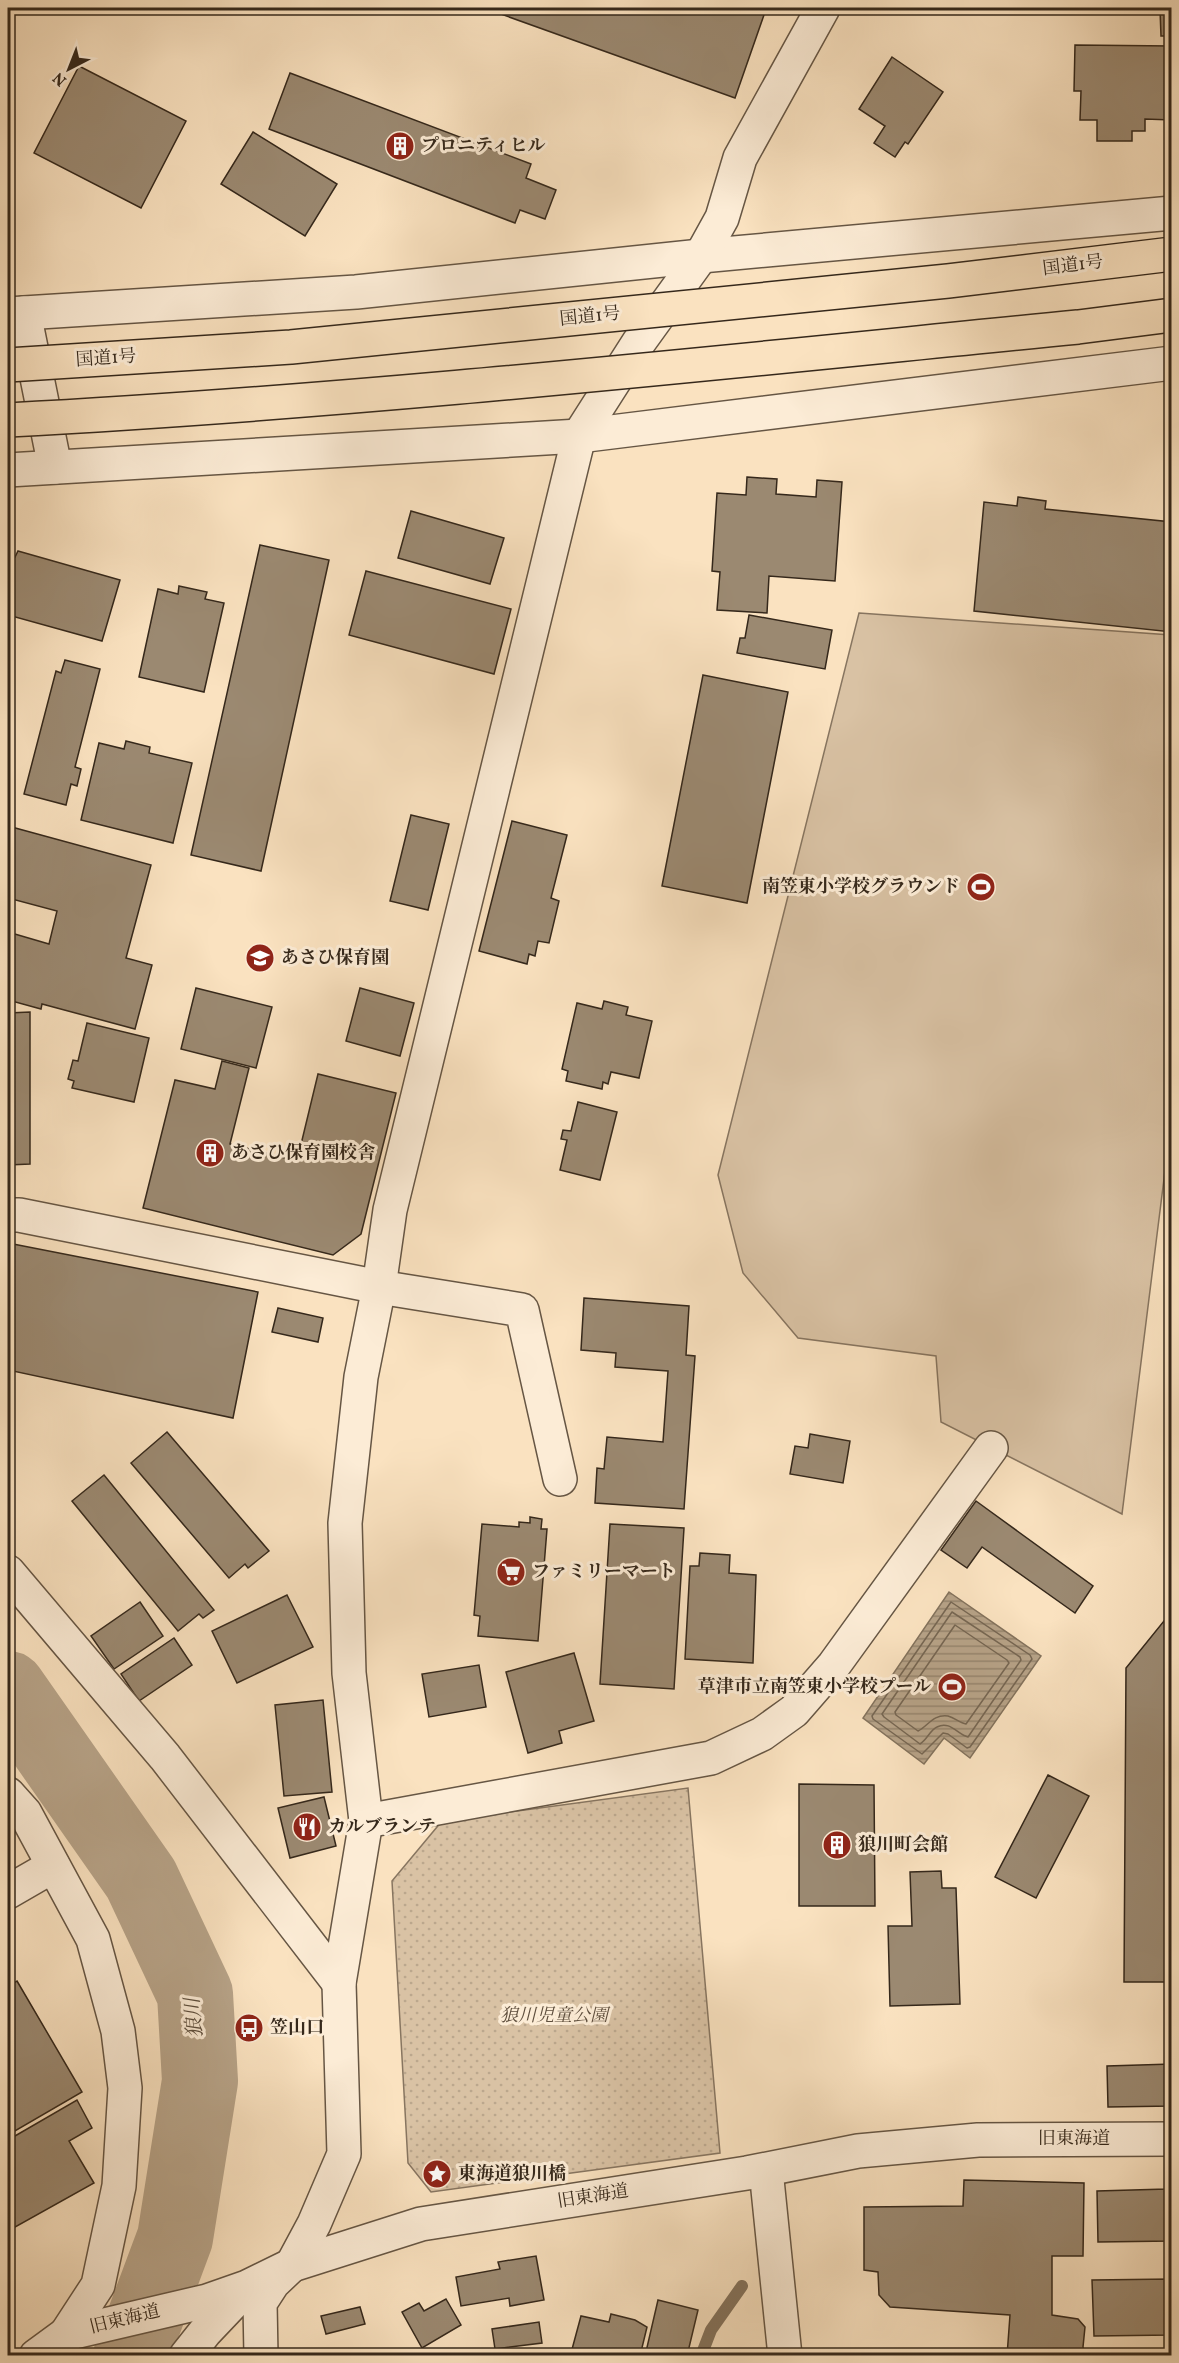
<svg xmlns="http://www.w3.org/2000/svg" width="1179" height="2363" viewBox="0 0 1179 2363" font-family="Vollkorn,'Noto Serif JP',serif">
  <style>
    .grass { fill: url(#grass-dots); stroke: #877560; stroke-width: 1.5 }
    .garden { fill: #d9c2a4; stroke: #877560; stroke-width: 1.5 }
    .water { fill: url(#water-rules); stroke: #83725c; stroke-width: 1.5 }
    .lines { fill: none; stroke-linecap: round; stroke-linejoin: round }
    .shore { stroke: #766652; stroke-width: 1.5 }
    .stream { stroke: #83725c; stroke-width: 12 }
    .river { stroke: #b7a388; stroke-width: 76 }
    .building { fill: #9b8971; stroke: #35281b; stroke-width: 1.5 }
    .minor-casing { stroke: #665644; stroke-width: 36 }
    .minor { stroke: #fcecd6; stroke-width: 33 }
    .highway-bridge-casing { stroke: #35281b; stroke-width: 36; stroke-linecap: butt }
    .highway-bridge { stroke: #fae2c0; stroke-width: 33 }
    .labels { text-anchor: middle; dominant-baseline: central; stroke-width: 6; stroke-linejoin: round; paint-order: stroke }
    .poi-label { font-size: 18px; font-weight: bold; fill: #35281b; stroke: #fcecd6; text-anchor: start }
    .street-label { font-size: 18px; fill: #35281b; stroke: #fcecd6 }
    .park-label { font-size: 18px; font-style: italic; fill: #5e4e3d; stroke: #fcecd6 }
    .water-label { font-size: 20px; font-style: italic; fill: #5c4d3c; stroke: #fcecd6 }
  </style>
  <defs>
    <pattern id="grass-dots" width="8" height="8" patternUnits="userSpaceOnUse" patternTransform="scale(1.5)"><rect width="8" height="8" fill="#d9c2a4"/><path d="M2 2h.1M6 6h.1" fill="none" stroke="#bba78d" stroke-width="1.8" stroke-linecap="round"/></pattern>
    <pattern id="water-rules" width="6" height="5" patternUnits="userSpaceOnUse" patternTransform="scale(1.5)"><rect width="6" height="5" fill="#b7a388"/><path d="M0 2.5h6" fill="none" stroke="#96856e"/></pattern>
  </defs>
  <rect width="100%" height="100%" fill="#fae2c0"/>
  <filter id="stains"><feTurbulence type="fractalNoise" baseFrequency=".00333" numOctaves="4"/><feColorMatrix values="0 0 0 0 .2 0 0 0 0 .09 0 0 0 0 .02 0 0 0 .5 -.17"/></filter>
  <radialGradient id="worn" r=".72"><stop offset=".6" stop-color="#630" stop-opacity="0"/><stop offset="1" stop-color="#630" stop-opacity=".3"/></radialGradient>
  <path class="grass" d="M 688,1788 L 720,2153 L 431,2192 L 408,2163 L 392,1881 L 442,1821 Z"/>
  <path class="garden" d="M 859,613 L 1171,635 L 1172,1115 L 1122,1514 L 941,1422 L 936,1356 L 798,1338 L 743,1273 L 718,1175 Z"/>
  <path class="water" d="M 949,1592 L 1041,1656 L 970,1758 L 944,1738 L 924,1764 L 863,1718 Z"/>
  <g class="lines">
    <g class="shore">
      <path d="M 951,1602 L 1030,1655 L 1032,1659 L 970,1747 L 967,1748 L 948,1734 L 943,1733 L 922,1754 L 873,1719 L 872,1716 Z"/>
      <path d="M 952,1612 L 1020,1657 L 1021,1660 L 968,1737 C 958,1735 950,1720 937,1727 C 930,1730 927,1740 920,1744 L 884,1717 L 882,1714 Z"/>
      <path d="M 955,1625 L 1007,1660 L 1009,1663 L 966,1724 C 960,1723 955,1718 948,1716 C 933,1714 928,1726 918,1731 L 896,1715 L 895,1712 Z"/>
    </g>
    <path class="stream" d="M 701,2356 L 711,2330 L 742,2286"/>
    <path class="river" d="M 8,1689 L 141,1879 L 195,1994 L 200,2081 L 175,2238 L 131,2356"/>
  </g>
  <g class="building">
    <path d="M 484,8 L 752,8 L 765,12 L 735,98 Z"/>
    <path d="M 1160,10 L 1172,10 L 1172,36 L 1161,36 Z"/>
    <path d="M 1075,45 L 1172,46 L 1172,120 L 1145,119 L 1145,131 L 1132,131 L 1132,141 L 1097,141 L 1097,120 L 1080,120 L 1081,91 L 1074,91 Z"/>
    <path d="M 892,57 L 943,92 L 908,144 L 905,142 L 895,157 L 874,143 L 885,126 L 859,109 Z"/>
    <path d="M 79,66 L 186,121 L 141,208 L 34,153 Z"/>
    <path d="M 290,73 L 531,164 L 526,178 L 556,190 L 545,219 L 520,210 L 515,223 L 269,129 Z"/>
    <path d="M 253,132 L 337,184 L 305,236 L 221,184 Z"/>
    <path d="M 747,477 L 777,479 L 776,494 L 816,497 L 817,480 L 842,482 L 835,581 L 769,576 L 767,613 L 717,610 L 720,572 L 712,571 L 717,493 L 746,495 Z"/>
    <path d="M 1018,497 L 1046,501 L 1045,509 L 1172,522 L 1172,632 L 974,611 L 984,502 L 1017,506 Z"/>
    <path d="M 411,511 L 504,538 L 490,584 L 398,558 Z"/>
    <path d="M 260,545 L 329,560 L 261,871 L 191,855 Z"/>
    <path d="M 18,551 L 120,580 L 102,641 L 8,615 L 8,555 L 15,557 Z"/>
    <path d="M 366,571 L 511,609 L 494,674 L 349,635 Z"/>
    <path d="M 179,586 L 207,592 L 205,599 L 224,603 L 204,692 L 139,677 L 158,589 L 178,594 Z"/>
    <path d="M 749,615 L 832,630 L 825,669 L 737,653 L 740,638 L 745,638 Z"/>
    <path d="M 65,660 L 100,669 L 75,767 L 81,769 L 77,786 L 71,784 L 66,805 L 24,794 L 56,671 L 61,673 Z"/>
    <path d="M 703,675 L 788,692 L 747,903 L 662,886 Z"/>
    <path d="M 126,741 L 150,747 L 149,753 L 192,763 L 173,843 L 81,820 L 99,743 L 124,749 Z"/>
    <path d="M 411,815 L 449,824 L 428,910 L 390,901 Z"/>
    <path d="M 512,821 L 567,835 L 551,898 L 559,901 L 549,943 L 538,941 L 535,956 L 529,954 L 527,964 L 479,951 Z"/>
    <path d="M 8,826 L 151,865 L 126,958 L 152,965 L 135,1029 L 42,1004 L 41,1009 L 8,1000 L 8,932 L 49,944 L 57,911 L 8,898 Z"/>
    <path d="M 196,988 L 272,1007 L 256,1068 L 181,1049 Z"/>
    <path d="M 360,988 L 414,1003 L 400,1056 L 346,1041 Z"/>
    <path d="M 604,1001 L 628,1007 L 626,1015 L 652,1021 L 639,1078 L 611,1072 L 608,1084 L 603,1082 L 602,1089 L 566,1081 L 568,1071 L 562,1069 L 577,1003 L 602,1009 Z"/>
    <path d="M 30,1012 L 30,1164 L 8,1165 L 8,1013 Z"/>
    <path d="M 87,1023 L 149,1038 L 134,1102 L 72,1088 L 74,1081 L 68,1079 L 73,1060 L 78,1061 Z"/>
    <path d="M 222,1061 L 249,1068 L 230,1144 L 297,1161 L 318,1074 L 396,1093 L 361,1234 L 333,1255 L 143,1208 L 175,1080 L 215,1089 Z"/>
    <path d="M 578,1102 L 617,1112 L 600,1180 L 560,1170 L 567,1140 L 561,1139 L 563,1130 L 571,1131 Z"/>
    <path d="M 8,1243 L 258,1292 L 233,1418 L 8,1370 Z"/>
    <path d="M 584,1298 L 689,1306 L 686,1355 L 695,1356 L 684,1509 L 595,1503 L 597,1468 L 604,1469 L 607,1437 L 663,1442 L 668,1371 L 615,1367 L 616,1353 L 581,1350 Z"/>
    <path d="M 278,1308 L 323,1318 L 318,1342 L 272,1332 Z"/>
    <path d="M 167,1432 L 269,1551 L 248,1568 L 245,1564 L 229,1578 L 131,1463 Z"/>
    <path d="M 810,1434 L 850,1441 L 843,1483 L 790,1474 L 795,1446 L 808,1448 Z"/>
    <path d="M 104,1475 L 214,1610 L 203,1618 L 199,1614 L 178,1631 L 72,1501 Z"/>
    <path d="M 976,1501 L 1093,1586 L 1075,1613 L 982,1547 L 967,1568 L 941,1550 Z"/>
    <path d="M 530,1517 L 542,1519 L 541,1529 L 547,1529 L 538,1641 L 478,1636 L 480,1616 L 474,1615 L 482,1524 L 519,1527 L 519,1522 L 530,1523 Z"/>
    <path d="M 610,1524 L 684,1528 L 674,1689 L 600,1684 Z"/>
    <path d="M 700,1553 L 730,1555 L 729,1573 L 756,1575 L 753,1663 L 685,1659 L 690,1566 L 699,1566 Z"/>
    <path d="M 287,1595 L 313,1647 L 237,1683 L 212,1631 Z"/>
    <path d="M 140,1602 L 163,1636 L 114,1669 L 91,1636 Z"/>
    <path d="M 1172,1611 L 1172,1982 L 1124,1982 L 1126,1668 Z"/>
    <path d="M 174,1638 L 192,1665 L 139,1701 L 121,1674 Z"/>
    <path d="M 574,1653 L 594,1721 L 559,1731 L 562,1743 L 528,1753 L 506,1672 Z"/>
    <path d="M 479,1665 L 486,1707 L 429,1717 L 422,1674 Z"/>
    <path d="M 323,1700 L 332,1792 L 284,1796 L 275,1705 Z"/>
    <path d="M 1048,1775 L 1089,1796 L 1036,1898 L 995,1877 Z"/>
    <path d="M 799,1784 L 874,1785 L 875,1906 L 799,1906 Z"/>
    <path d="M 324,1797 L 336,1846 L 290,1858 L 278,1808 Z"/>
    <path d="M 941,1871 L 942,1888 L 956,1888 L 960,2004 L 890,2006 L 888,1926 L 912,1926 L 910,1872 Z"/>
    <path d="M 17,1981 L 82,2092 L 8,2135 L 8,1987 Z"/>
    <path d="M 1172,2064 L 1172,2106 L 1108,2107 L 1107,2066 Z"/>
    <path d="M 77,2100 L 92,2128 L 69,2141 L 94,2183 L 8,2231 L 8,2140 Z"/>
    <path d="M 1166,2172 L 1172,2172 L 1172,2241 L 1098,2242 L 1097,2191 L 1167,2189 Z"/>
    <path d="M 964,2180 L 1084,2183 L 1083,2256 L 1052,2256 L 1052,2315 L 1078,2319 L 1085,2327 L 1083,2347 L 1085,2356 L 1007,2356 L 1010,2315 L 890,2307 L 879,2295 L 878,2272 L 864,2270 L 864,2207 L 963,2206 Z"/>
    <path d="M 536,2256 L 544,2300 L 510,2306 L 509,2298 L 461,2306 L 456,2277 L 500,2269 L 498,2262 Z"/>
    <path d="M 1172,2279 L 1172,2335 L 1094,2336 L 1092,2280 Z"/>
    <path d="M 446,2299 L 461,2325 L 422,2348 L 402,2312 L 419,2303 L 424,2311 Z"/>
    <path d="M 658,2300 L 698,2310 L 687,2356 L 645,2356 Z"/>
    <path d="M 360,2307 L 365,2324 L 326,2334 L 321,2316 Z"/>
    <path d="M 611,2314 L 635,2320 L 647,2327 L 640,2356 L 583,2356 L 571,2353 L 581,2316 L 609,2322 Z"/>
    <path d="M 539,2322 L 542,2343 L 495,2349 L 492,2329 Z"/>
    <path d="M 372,2350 L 375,2356 L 361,2356 Z"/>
  </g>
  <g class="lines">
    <g class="minor-casing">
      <g id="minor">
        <path d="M 24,313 L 55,467"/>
        <path d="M 8,314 L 356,292 L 701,256 L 1172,213"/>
        <path d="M 8,470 L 579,436 L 1172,363"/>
        <path d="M 8,1215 L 19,1215 L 379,1287 L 522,1310 L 560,1479"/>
        <path d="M 8,1572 L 165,1757 L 339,1983"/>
        <path d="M 8,1794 L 25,1813 L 93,1939 L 118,2031 L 125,2088 L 119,2186 L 98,2285 L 66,2334"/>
        <path d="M 366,1821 L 711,1758 L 762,1734 L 794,1711 L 834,1665 L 991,1448"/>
        <path d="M 8,1892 L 53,1866"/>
        <path d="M 766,2170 L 785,2356"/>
        <path d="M 36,2356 L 66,2334 L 207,2301 L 247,2287 L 292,2265 L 421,2224 L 747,2173 L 858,2151 L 978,2140 L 1172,2139"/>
        <path d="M 186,2356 L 205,2332 L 243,2292"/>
        <path d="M 261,2356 L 260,2303 L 273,2283 L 292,2265 L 314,2224 L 344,2154 L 339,1983 L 366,1821 L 349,1673 L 345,1523 L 361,1377 L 379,1287 L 390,1210 L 579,436 L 639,342 L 701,256 L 722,218 L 740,158 L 823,8"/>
      </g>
    </g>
    <use href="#minor" class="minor"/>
    <g class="highway-bridge-casing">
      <g id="highway-bridge">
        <path d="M 8,365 L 291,347 L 948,281 L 1172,254"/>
        <path d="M 8,420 C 365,401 722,362 1078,327 L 1172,315"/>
      </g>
    </g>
    <use href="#highway-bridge" class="highway-bridge"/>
  </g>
  <defs>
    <g id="building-disc" transform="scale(1.5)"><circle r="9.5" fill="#8f2418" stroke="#fcecd6"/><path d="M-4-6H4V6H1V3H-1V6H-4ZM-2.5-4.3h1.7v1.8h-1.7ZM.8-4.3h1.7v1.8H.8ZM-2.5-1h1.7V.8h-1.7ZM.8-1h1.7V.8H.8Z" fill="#fff"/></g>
    <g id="stadium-disc" transform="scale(1.5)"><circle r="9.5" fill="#8f2418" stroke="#fcecd6"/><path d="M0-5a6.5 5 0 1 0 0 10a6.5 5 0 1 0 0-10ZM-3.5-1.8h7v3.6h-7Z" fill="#fff"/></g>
    <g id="school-disc" transform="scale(1.5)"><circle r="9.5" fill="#8f2418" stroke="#fcecd6"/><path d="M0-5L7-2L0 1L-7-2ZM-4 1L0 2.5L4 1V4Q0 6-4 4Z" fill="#fff"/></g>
    <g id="supermarket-disc" transform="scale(1.5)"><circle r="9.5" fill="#8f2418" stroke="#fcecd6"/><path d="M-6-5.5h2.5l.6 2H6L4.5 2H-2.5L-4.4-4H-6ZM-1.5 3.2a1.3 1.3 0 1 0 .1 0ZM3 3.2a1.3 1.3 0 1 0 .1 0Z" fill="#fff"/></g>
    <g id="restaurant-disc" transform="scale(1.5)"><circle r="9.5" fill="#8f2418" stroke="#fcecd6"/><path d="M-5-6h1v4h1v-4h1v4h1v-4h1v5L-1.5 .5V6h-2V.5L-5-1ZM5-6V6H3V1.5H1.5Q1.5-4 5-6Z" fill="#fff"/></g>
    <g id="bus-disc" transform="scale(1.5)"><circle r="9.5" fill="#8f2418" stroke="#fcecd6"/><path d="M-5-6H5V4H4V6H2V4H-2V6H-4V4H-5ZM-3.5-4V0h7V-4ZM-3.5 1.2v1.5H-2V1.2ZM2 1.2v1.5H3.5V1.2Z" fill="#fff"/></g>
    <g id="sight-disc" transform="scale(1.5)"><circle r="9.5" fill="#8f2418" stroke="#fcecd6"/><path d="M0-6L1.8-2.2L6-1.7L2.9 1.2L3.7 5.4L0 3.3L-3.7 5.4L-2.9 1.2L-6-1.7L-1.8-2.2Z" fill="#fff"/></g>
  </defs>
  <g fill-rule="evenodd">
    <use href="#building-disc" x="400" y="146"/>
    <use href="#stadium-disc" x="981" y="887"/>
    <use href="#school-disc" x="260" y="958"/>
    <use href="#building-disc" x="210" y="1153"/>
    <use href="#supermarket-disc" x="511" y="1572"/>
    <use href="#stadium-disc" x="952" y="1687"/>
    <use href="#restaurant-disc" x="307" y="1827"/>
    <use href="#building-disc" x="837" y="1845"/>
    <use href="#bus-disc" x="249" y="2028"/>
    <use href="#sight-disc" x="437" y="2174"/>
  </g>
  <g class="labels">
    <g class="poi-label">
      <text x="421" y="146">プロニティヒル</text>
      <text x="960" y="887" text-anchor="end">南笠東小学校グラウンド</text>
      <text x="281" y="958">あさひ保育園</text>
      <text x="231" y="1153">あさひ保育園校舎</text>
      <text x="532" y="1572">ファミリーマート</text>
      <text x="931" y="1687" text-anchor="end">草津市立南笠東小学校プール</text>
      <text x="328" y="1827">カルブランテ</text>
      <text x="858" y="1845">狼川町会館</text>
      <text x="270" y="2028">笠山口</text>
      <text x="458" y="2174">東海道狼川橋</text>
    </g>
    <g class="street-label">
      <text transform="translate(1073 266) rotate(-7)">国道1号</text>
      <text transform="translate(590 317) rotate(-6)">国道1号</text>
      <text transform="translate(106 359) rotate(-4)">国道1号</text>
      <text x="1074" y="2139">旧東海道</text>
      <text transform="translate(593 2197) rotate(-9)">旧東海道</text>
      <text transform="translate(125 2320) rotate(-14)">旧東海道</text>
    </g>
    <g class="park-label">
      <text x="554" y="2016">狼川児童公園</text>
    </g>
    <g class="water-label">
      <text transform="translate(195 2018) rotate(-95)">狼川</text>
    </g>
  </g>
  <rect width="1179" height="2363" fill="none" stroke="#fae2c0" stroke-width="30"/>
  <rect x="9" y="9" width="1161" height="2345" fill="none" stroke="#35281b" stroke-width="3"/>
  <rect x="15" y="15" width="1149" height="2333" fill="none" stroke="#35281b" stroke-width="1.5"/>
  <g transform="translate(69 69) rotate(222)" stroke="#fcecd6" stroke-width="4.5" paint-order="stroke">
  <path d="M0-4.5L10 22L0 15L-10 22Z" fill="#35281b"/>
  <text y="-9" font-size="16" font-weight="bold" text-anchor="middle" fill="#35281b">N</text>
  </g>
  <rect width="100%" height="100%" filter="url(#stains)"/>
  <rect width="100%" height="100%" fill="url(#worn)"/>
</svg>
